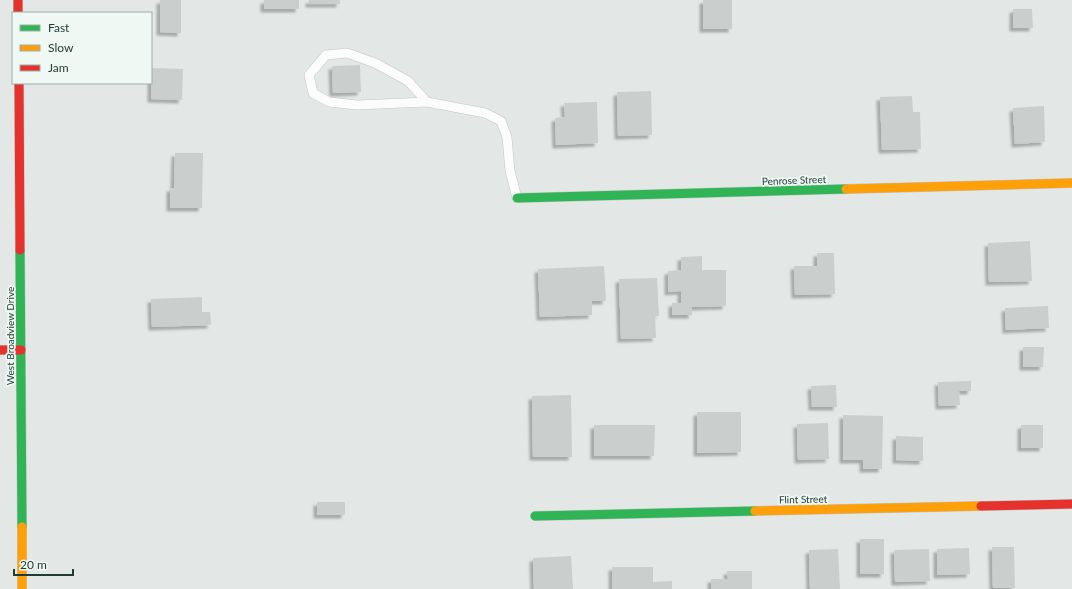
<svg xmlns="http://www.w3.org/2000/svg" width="1072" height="589" viewBox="0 0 1072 589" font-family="Lato,sans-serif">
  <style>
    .building { fill: #cacfcd; filter: url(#shadow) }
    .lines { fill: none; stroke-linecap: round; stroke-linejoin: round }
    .lane-casing { stroke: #c0c5c3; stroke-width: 10 }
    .fast-casing { stroke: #bec6c3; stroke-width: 10 }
    .slow-casing { stroke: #bec6c3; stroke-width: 10 }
    .jam-casing { stroke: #bec6c3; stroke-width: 10 }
    .lane { stroke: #fbfcfb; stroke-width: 9 }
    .fast { stroke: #30b455; stroke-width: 9 }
    .slow { stroke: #ff9f0a; stroke-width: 9 }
    .jam { stroke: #e5322d; stroke-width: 9 }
    .labels { text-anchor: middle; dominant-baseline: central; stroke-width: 3.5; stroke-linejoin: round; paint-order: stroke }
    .street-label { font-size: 10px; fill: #203c36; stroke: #f0f8f4 }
  </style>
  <defs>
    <filter id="shadow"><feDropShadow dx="-3.5" dy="3.5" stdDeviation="1" flood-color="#0004"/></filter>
  </defs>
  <rect width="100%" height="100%" fill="#e3e8e6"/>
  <g class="building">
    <path d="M 160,0 L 181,0 L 181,33 L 160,32 Z"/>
    <rect x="264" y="0" width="35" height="9"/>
    <rect x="309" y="0" width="31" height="4"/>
    <rect x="703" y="0" width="29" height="29"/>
    <path d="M 1013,9 L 1032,9 L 1033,28 L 1013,28 Z"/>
    <path d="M 360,65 L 361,92 L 333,93 L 332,66 Z"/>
    <path d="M 151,68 L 183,69 L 182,100 L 151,99 Z"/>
    <path d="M 651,91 L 652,135 L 618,136 L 617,92 Z"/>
    <path d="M 912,96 L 913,112 L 920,112 L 921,149 L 882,150 L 880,97 Z"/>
    <path d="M 597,102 L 598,143 L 556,145 L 555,118 L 565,117 L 564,103 Z"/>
    <path d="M 1044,106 L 1045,142 L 1015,144 L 1013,108 Z"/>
    <path d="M 175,153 L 203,153 L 202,208 L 170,208 L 170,188 L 174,188 Z"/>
    <path d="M 1030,241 L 1032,281 L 989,282 L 988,243 Z"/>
    <path d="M 817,253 L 834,253 L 835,294 L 795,295 L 794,266 L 817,266 Z"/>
    <path d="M 702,256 L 702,270 L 726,270 L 726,306 L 692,307 L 692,315 L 672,315 L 672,303 L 681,303 L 681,291 L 668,292 L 668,271 L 681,270 L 681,257 Z"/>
    <path d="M 604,266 L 606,301 L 592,301 L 592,315 L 540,317 L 538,269 Z"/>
    <path d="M 657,278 L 659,316 L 655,316 L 656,338 L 621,339 L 619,279 Z"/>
    <path d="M 202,297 L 202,312 L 210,312 L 211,325 L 152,327 L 151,299 Z"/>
    <path d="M 1048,306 L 1049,328 L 1006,330 L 1005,308 Z"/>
    <path d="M 1023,347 L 1044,347 L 1043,367 L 1023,367 Z"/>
    <path d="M 971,381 L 971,391 L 959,391 L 960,405 L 939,406 L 938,382 Z"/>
    <path d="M 836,385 L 837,407 L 812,407 L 811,386 Z"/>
    <path d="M 571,395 L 572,457 L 533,457 L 532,396 Z"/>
    <path d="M 697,412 L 741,412 L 741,452 L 697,453 Z"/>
    <path d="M 843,415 L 883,416 L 882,469 L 863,469 L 863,460 L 843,460 Z"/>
    <path d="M 828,423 L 829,459 L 798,460 L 797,424 Z"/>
    <path d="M 594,425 L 655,425 L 654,456 L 594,456 Z"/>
    <rect x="1021" y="425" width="22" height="23"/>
    <path d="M 896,436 L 923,437 L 923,461 L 896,460 Z"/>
    <rect x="317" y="502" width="28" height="13"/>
    <rect x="860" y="539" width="24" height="35"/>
    <path d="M 992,547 L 1014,547 L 1015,588 L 993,588 Z"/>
    <path d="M 969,548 L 970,574 L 937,575 L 937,549 Z"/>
    <path d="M 838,549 L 840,589 L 810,589 L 809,550 Z"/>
    <path d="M 929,549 L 930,581 L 895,582 L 894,550 Z"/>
    <path d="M 571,556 L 573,589 L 534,589 L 533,558 Z"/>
    <path d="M 612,567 L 653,567 L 653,582 L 672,581 L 672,589 L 612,589 Z"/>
    <path d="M 727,571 L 752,571 L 752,589 L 711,589 L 711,579 L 728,579 Z"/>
  </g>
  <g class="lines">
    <g class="lane-casing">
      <path id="lane" d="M 427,102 L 408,81 L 375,63 L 347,53 L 326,55 L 309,75 L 313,93 L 329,102 L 357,105 L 427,102 L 485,113 L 501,121 L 507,137 L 510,171 L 517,198"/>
    </g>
    <g class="fast-casing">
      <g id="fast">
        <path d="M 517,198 L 846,189"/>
        <path d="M 20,250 L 22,527"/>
        <path d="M 535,516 L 755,511"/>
      </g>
    </g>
    <g class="slow-casing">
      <g id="slow">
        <path d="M 846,189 L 1072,183"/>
        <path d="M 755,511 L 981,506"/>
        <path d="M 22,527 L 22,589"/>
      </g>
    </g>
    <g class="jam-casing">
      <g id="jam">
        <path d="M 18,0 L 18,13"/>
        <path d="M 19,83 L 20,250"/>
        <path d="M 0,350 L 21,350"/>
        <path d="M 981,506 L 1072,504"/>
      </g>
    </g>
    <use href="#lane" class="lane"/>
    <use href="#fast" class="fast"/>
    <use href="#slow" class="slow"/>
    <use href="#jam" class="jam"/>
  </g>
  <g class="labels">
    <g class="street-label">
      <text transform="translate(794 180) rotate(-2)">Penrose Street</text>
      <text transform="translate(10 336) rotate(-90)">West Broadview Drive</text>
      <text transform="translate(803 499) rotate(-1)">Flint Street</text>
    </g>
  </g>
  <rect x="12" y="12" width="140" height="72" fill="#f0f8f4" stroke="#9dada8"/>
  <rect x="20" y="25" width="20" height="6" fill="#30b455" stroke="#9dada8"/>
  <text x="48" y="32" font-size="12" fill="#203c36">Fast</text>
  <rect x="20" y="45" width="20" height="6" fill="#ff9f0a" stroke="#9dada8"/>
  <text x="48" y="52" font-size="12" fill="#203c36">Slow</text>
  <rect x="20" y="65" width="20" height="6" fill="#e5322d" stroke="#9dada8"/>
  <text x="48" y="72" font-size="12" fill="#203c36">Jam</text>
  <path d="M14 569v6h59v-6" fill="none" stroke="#203c36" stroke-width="2"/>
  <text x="20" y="569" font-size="12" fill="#203c36" stroke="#f0f8f4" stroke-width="3" paint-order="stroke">20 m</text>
</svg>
